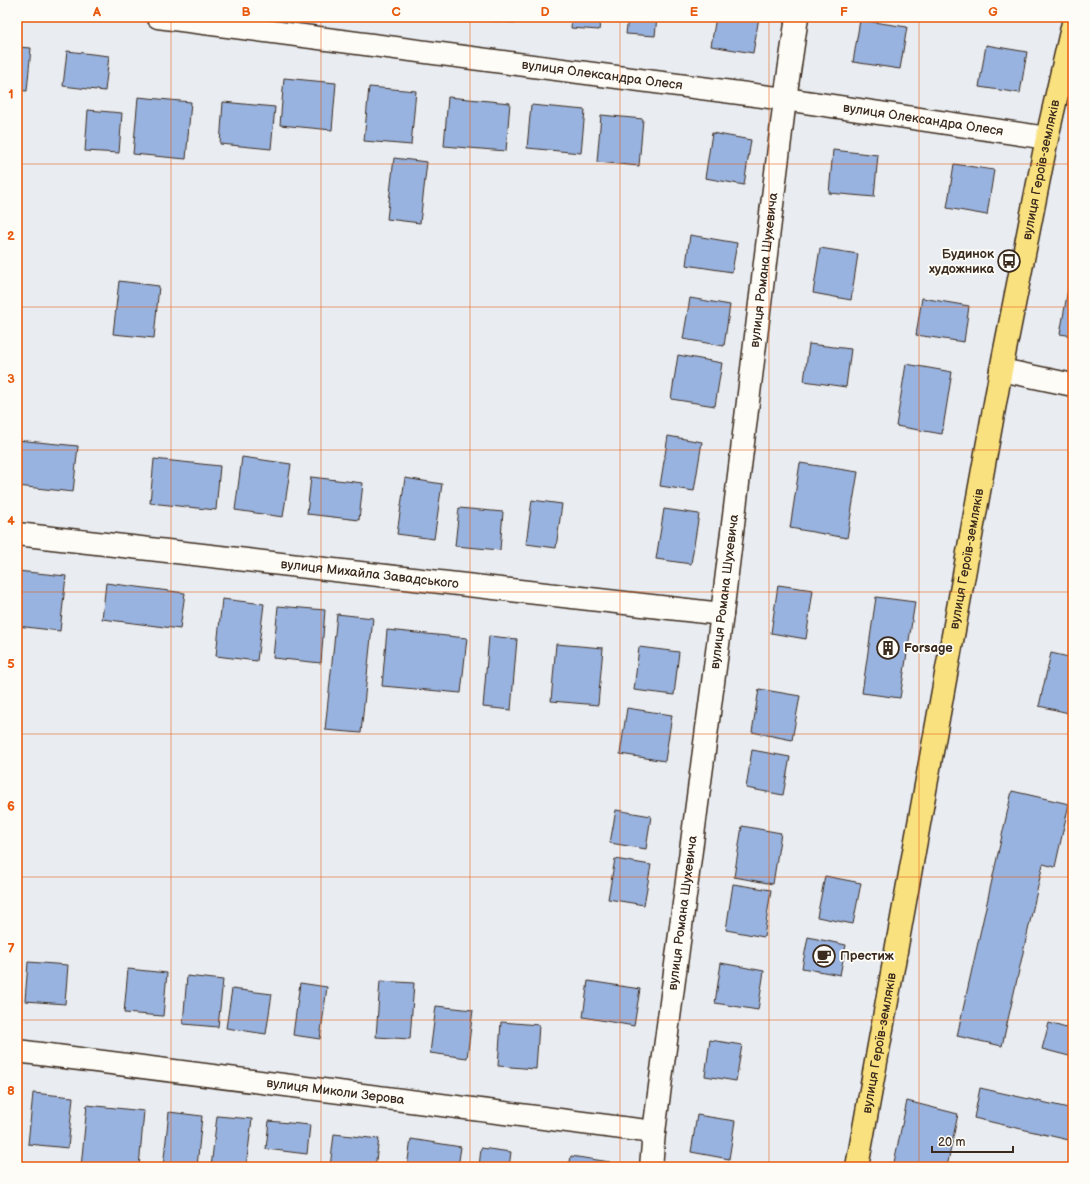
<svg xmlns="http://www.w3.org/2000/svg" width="1090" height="1184" viewBox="0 0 1090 1184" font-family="'Balsamiq Sans',sans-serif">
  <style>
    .building { fill: #98b3df; stroke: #3b2a1e }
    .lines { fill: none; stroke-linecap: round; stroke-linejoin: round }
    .minor-casing { stroke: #3b2a1e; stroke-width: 25 }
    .major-casing { stroke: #3b2a1e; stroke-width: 25 }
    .minor { stroke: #fdfcf7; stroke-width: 22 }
    .major { stroke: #fae180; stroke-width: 22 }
    .grid { fill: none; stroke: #e8590c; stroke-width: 1; stroke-opacity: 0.55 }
    .labels { text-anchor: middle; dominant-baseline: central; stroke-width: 3.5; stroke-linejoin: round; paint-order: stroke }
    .street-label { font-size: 13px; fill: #3b2a1e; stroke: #fdfcf7 }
    .poi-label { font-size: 13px; font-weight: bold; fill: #3b2a1e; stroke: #fdfcf7; text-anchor: start }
    .neatline { fill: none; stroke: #e8590c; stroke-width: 1.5 }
    .grid-label { font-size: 13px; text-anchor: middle; font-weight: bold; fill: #e8590c }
  </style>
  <rect width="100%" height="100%" fill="#e9edf2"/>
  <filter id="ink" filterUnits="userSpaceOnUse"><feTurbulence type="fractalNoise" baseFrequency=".025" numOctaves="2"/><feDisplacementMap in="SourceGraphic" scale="8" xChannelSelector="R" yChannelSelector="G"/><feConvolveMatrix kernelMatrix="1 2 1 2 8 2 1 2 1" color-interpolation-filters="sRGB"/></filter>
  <g filter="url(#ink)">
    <g class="building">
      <path d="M 477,17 L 516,17 L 516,23 L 476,19 Z"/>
      <path d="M 572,17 L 601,17 L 599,30 L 571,28 Z"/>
      <path d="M 628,17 L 657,17 L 655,36 L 626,34 Z"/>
      <path d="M 716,17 L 759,17 L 753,53 L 711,46 Z"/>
      <path d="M 860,20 L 907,27 L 900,69 L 853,62 Z"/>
      <path d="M 986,45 L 1027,52 L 1020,93 L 979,87 Z"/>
      <path d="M 17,47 L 31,48 L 27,91 L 17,90 Z"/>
      <path d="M 67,51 L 109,56 L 105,91 L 63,86 Z"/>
      <path d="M 284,78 L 336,83 L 332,130 L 280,125 Z"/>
      <path d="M 369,87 L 416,91 L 411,145 L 364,141 Z"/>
      <path d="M 138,97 L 191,102 L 186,159 L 133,154 Z"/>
      <path d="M 448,97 L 510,103 L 506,151 L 444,146 Z"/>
      <path d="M 223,102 L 275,107 L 271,149 L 220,144 Z"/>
      <path d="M 531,105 L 585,110 L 581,153 L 527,148 Z"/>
      <path d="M 88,110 L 122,113 L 119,153 L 85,151 Z"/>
      <path d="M 601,115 L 643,119 L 639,166 L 597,162 Z"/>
      <path d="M 712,133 L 751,140 L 744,185 L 705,178 Z"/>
      <path d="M 833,150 L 878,155 L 874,197 L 829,193 Z"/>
      <path d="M 394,158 L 427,162 L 420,223 L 387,219 Z"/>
      <path d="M 954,164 L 994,170 L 987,215 L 947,208 Z"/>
      <path d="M 690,235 L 737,243 L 732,272 L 686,265 Z"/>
      <path d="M 820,248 L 858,254 L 851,300 L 813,293 Z"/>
      <path d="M 1070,278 L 1073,279 L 1073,336 L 1060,334 Z"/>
      <path d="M 119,281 L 159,286 L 154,338 L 113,334 Z"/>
      <path d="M 690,298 L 730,305 L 724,346 L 683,339 Z"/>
      <path d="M 922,298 L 969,306 L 964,342 L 916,335 Z"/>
      <path d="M 809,344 L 851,349 L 846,387 L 804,381 Z"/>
      <path d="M 678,355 L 722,363 L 715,406 L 671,399 Z"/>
      <path d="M 906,364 L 952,372 L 942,434 L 896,426 Z"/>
      <path d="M 668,436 L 702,442 L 694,491 L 660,486 Z"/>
      <path d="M 17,440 L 78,446 L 73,492 L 17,486 Z"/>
      <path d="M 242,457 L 291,464 L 283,517 L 235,510 Z"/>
      <path d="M 154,459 L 220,466 L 216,510 L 150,503 Z"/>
      <path d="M 800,463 L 858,472 L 847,538 L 790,528 Z"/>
      <path d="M 311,477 L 363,483 L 359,520 L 307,514 Z"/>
      <path d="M 405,478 L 442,484 L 434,539 L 397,534 Z"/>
      <path d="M 532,500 L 562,504 L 556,548 L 526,544 Z"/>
      <path d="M 459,508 L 503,512 L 500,550 L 455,546 Z"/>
      <path d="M 664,509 L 699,514 L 691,564 L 656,559 Z"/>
      <path d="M 17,571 L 66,576 L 60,631 L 17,626 Z"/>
      <path d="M 106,583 L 185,593 L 180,629 L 102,619 Z"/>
      <path d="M 778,585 L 813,590 L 806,639 L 771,633 Z"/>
      <path d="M 876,597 L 915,602 L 900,698 L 862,693 Z"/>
      <path d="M 222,599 L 264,604 L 257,661 L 216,656 Z"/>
      <path d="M 278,606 L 325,610 L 321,663 L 273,658 Z"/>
      <path d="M 337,614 L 373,618 L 361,733 L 325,730 Z"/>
      <path d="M 387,630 L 467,638 L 461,693 L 382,686 Z"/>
      <path d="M 489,636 L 517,639 L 511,710 L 483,707 Z"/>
      <path d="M 556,644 L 603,648 L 598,705 L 551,701 Z"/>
      <path d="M 639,647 L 679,652 L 674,695 L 634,690 Z"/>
      <path d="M 1051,653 L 1073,658 L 1073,714 L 1039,706 Z"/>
      <path d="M 759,689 L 800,696 L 792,740 L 752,732 Z"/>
      <path d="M 627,708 L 672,715 L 665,761 L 620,754 Z"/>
      <path d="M 752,750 L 790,757 L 783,795 L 746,788 Z"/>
      <path d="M 1012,791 L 1069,804 L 1055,867 L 1043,864 L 1002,1046 L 957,1036 Z"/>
      <path d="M 616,810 L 651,816 L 646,849 L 610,843 Z"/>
      <path d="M 742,826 L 781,833 L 773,884 L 734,877 Z"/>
      <path d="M 615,859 L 651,865 L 644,905 L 608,899 Z"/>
      <path d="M 825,876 L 861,883 L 853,924 L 817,917 Z"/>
      <path d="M 733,884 L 771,890 L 764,937 L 726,930 Z"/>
      <path d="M 808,937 L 846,945 L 840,975 L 802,968 Z"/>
      <path d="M 28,962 L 68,965 L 65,1004 L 25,1001 Z"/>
      <path d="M 721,963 L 764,971 L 758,1010 L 715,1003 Z"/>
      <path d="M 128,969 L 167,973 L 163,1016 L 124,1013 Z"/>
      <path d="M 187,976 L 223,980 L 218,1027 L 183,1024 Z"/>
      <path d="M 380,981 L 414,983 L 410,1039 L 376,1037 Z"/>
      <path d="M 588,981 L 640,989 L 634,1026 L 583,1017 Z"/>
      <path d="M 300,983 L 327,987 L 320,1039 L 293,1035 Z"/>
      <path d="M 232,989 L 272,994 L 266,1034 L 226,1028 Z"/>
      <path d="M 436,1006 L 473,1010 L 467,1058 L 430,1053 Z"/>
      <path d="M 501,1022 L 539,1025 L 536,1069 L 498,1066 Z"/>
      <path d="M 1049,1023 L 1073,1030 L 1073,1057 L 1042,1049 Z"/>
      <path d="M 710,1040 L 742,1045 L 736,1081 L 705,1076 Z"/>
      <path d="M 980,1088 L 1073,1109 L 1073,1141 L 974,1118 Z"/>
      <path d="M 33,1093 L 73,1097 L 68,1148 L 28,1144 Z"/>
      <path d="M 907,1101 L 958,1114 L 947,1167 L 893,1167 Z"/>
      <path d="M 87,1105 L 144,1111 L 139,1167 L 81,1167 Z"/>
      <path d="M 169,1112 L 202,1116 L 197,1167 L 163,1167 Z"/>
      <path d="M 697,1115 L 735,1121 L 729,1159 L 691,1152 Z"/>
      <path d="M 217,1116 L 252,1119 L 246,1167 L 211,1167 Z"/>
      <path d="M 269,1121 L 310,1125 L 307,1154 L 266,1149 Z"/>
      <path d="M 334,1134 L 379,1139 L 375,1167 L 330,1167 Z"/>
      <path d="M 411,1139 L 461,1147 L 458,1167 L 407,1167 Z"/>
      <path d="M 481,1148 L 511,1152 L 509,1167 L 479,1167 Z"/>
      <path d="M 571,1156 L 610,1162 L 609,1167 L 569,1167 Z"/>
    </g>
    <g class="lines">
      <g class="minor-casing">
        <g id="minor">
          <path id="s1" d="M 158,17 L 785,99 L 1047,138"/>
          <path d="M 1001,370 L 1073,385"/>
          <path id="s2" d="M 17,534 L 722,614"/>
          <path id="s3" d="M 17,1051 L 654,1132"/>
          <path id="s4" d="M 651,1167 L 654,1132 L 722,614 L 785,99 L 797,17"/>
        </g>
      </g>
      <g class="major-casing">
        <g id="major">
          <path id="s5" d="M 857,1167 L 1001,370 L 1047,138 L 1073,23"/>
        </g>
      </g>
      <use href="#minor" class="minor"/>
      <use href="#major" class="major"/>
    </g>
  </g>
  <path class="grid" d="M 171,17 L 171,1167M 321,17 L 321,1167M 470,17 L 470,1167M 620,17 L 620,1167M 769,17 L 769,1167M 919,17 L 919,1167M 17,164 L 1073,164M 17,307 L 1073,307M 17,450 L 1073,450M 17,592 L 1073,592M 17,734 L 1073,734M 17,877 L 1073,877M 17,1020 L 1073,1020"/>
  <defs>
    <g id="bus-ring" transform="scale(1.15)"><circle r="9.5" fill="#fdfcf7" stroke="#3b2a1e" stroke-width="1.5"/><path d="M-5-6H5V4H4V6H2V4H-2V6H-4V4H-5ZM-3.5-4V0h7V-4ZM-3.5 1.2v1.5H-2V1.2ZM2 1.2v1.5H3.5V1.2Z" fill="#3b2a1e"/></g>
    <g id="building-ring" transform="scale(1.15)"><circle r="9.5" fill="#fdfcf7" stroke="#3b2a1e" stroke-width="1.5"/><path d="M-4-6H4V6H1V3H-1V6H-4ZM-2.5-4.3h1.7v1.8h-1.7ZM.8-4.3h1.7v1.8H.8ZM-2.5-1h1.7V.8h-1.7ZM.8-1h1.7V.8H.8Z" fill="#3b2a1e"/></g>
    <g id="cafe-ring" transform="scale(1.15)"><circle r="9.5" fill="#fdfcf7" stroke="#3b2a1e" stroke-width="1.5"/><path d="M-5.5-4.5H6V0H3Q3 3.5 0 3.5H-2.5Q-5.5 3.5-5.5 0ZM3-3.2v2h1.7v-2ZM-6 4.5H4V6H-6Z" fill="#3b2a1e"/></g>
  </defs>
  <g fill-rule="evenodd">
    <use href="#bus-ring" x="1009" y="261"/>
    <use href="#building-ring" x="888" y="648"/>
    <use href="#cafe-ring" x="824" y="956"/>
  </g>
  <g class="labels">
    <g class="street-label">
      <text stroke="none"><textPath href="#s1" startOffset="448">вулиця Олександра Олеся</textPath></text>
      <text stroke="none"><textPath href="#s1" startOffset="772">вулиця Олександра Олеся</textPath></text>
      <text stroke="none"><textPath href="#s5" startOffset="1014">вулиця Героїв-земляків</textPath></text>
      <text stroke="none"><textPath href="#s4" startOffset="904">вулиця Романа Шухевича</textPath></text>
      <text stroke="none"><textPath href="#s5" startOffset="618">вулиця Героїв-земляків</textPath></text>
      <text stroke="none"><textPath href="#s2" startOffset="355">вулиця Михайла Завадського</textPath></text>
      <text stroke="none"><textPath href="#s4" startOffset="580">вулиця Романа Шухевича</textPath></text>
      <text stroke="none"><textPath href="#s4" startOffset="256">вулиця Романа Шухевича</textPath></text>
      <text stroke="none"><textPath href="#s5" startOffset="126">вулиця Героїв-земляків</textPath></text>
      <text stroke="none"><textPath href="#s3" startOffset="321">вулиця Миколи Зерова</textPath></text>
    </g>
    <g class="poi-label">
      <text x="994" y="254" text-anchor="end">Будинок<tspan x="994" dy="15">художника</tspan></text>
      <text x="904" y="648">Forsage</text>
      <text x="840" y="956">Престиж</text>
    </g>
  </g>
  <rect width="1090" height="1184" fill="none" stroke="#fdfcf7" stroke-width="44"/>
  <path d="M932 1146v6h81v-6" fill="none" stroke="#3b2a1e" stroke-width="2"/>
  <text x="938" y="1146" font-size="12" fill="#3b2a1e" stroke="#fdfcf7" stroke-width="3" paint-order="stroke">20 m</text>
  <rect x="22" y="22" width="1046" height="1140" class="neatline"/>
  <g class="grid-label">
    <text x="97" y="16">A</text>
    <text x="246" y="16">B</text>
    <text x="396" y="16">C</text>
    <text x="545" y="16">D</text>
    <text x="694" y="16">E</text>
    <text x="844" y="16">F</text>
    <text x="993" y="16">G</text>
    <text x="11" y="98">1</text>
    <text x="11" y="240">2</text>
    <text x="11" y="383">3</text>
    <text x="11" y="525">4</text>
    <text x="11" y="668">5</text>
    <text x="11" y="810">6</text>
    <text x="11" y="953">7</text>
    <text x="11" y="1095">8</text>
  </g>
</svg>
